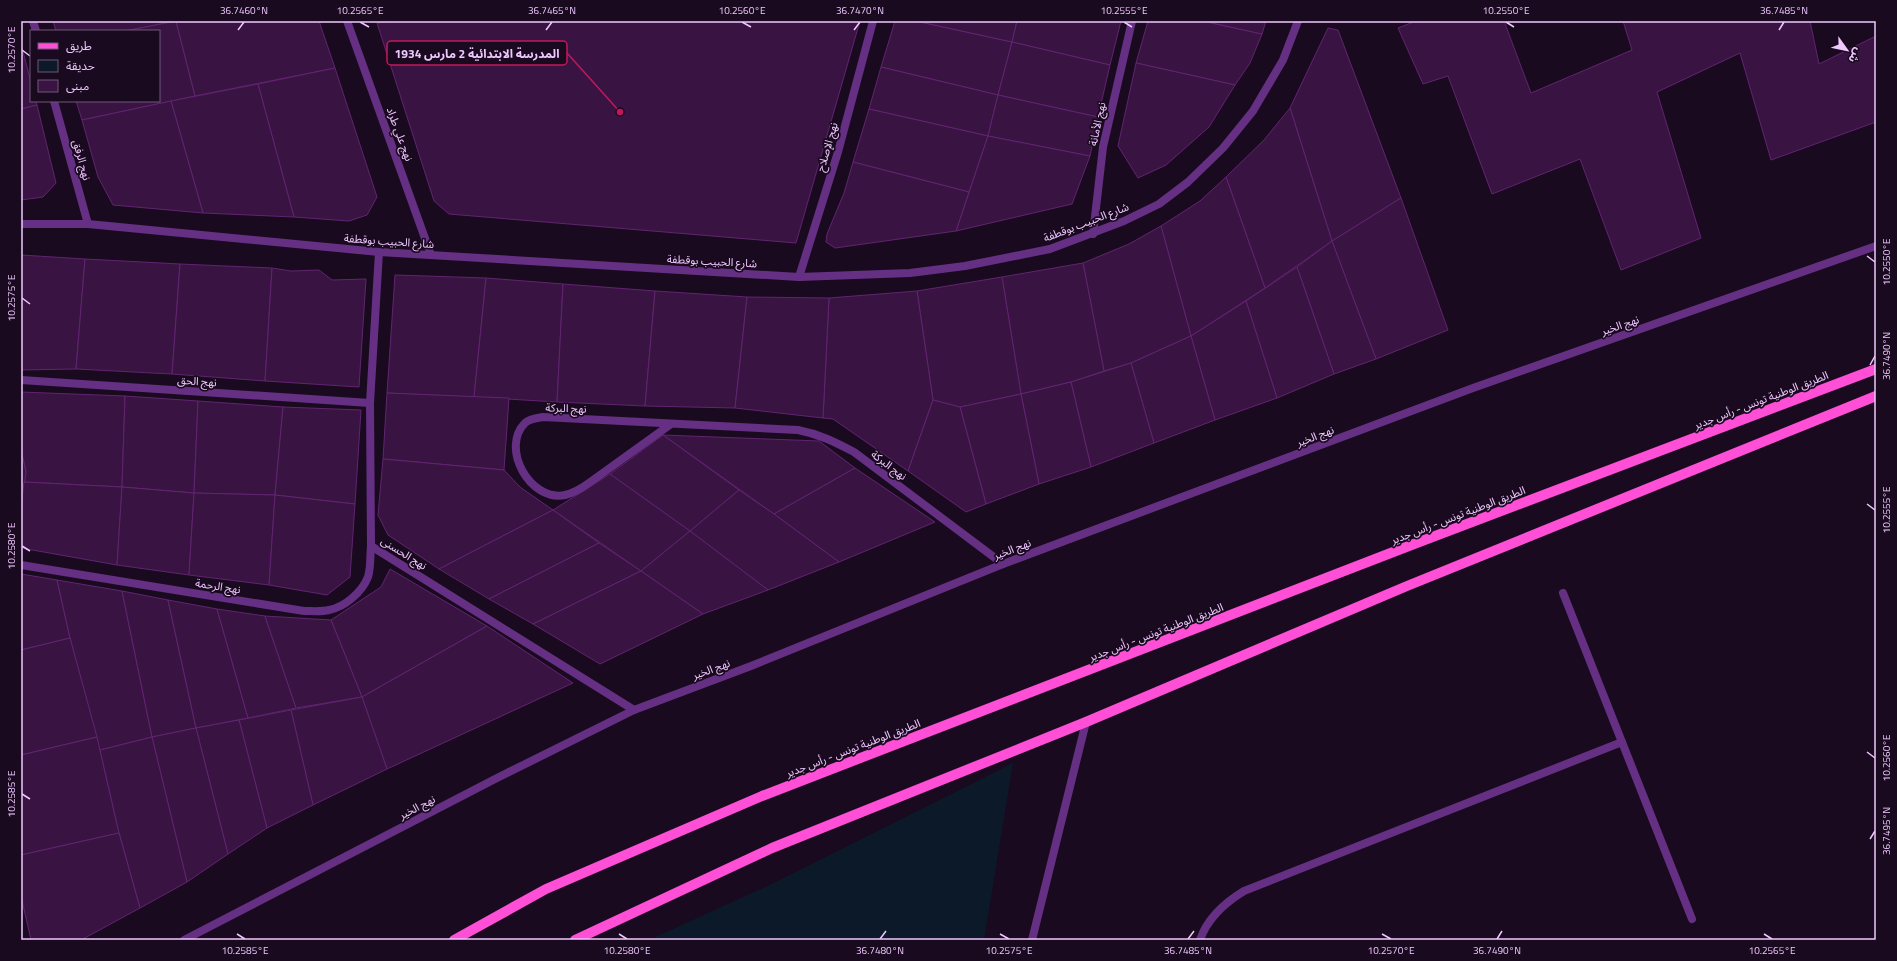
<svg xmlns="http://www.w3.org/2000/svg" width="1897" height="961" viewBox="0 0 1897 961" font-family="'Titillium Web','Noto Sans Arabic',sans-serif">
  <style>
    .green { fill: #0c1929 }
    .building { fill: #391442; stroke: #612470 }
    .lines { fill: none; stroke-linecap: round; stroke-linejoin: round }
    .street { stroke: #653083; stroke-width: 8 }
    .primary { stroke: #ff4fd7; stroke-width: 10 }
    .ticks { fill: none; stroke: #efc8ff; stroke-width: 1.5 }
    .labels { text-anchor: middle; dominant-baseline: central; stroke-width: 3.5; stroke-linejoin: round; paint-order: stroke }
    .street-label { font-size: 11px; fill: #efc8ff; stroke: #1a0a1f }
    .leader { fill: none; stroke: #c2185b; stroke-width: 1.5 }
    .callout-dot { fill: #c2185b; stroke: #1a0a1f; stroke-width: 1.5 }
    .callout { fill: #1a0a1f; stroke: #c2185b; stroke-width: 1.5 }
    .callout-label { font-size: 12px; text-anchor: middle; font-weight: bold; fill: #efc8ff }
    .neatline { fill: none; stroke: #efc8ff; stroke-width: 1.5 }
    .ticks-label { font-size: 10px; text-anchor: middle; fill: #efc8ff }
  </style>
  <rect width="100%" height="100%" fill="#1a0a1f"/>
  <path class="green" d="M 1013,763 L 984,940 L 649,940 L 776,882 Z"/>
  <g class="building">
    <path d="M 53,21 L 176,21 L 125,31 L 56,31 Z"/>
    <path d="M 176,21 L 195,96 L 82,120 L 76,101 L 159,101 L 159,31 L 125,31 Z"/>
    <path d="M 176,21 L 319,21 L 335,68 L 195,96 Z"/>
    <path d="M 396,21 L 860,21 L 796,243 L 449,214 L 434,201 L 377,23 Z"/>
    <path d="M 895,21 L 916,21 L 1012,42 L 998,95 L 881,67 Z"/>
    <path d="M 916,21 L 1017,21 L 1012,42 Z"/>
    <path d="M 1017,21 L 1121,21 L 1110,65 L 1012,42 Z"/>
    <path d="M 1148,21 L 1203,21 L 1262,34 L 1250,63 L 1235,85 L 1136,63 Z"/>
    <path d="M 1203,21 L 1266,21 L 1262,34 Z"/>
    <path d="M 1416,21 L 1504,21 L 1531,93 L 1632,50 L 1623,21 L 1810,21 L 1819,64 L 1876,36 L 1876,122 L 1771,160 L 1740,53 L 1657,92 L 1701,238 L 1621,270 L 1580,159 L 1492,194 L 1448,76 L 1423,84 L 1398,28 Z"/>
    <path d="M 1328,28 L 1338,30 L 1401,198 L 1332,241 L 1290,108 Z"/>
    <path d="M 1012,42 L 1110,65 L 1098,117 L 998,95 Z"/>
    <path d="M 21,44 L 31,82 L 31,101 L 36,101 L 37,105 L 21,109 Z"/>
    <path d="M 1136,63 L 1235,85 L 1209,127 L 1166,165 L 1138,178 L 1118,146 Z"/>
    <path d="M 881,67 L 998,95 L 988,136 L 869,109 Z"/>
    <path d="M 335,68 L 377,197 L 367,215 L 349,221 L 294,217 L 258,84 Z"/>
    <path d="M 258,84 L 294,217 L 203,213 L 171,101 Z"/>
    <path d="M 998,95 L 1098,117 L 1090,156 L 988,136 Z"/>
    <path d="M 171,101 L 203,213 L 113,205 L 98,177 L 82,120 Z"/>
    <path d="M 37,105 L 56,183 L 43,197 L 21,200 L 21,109 Z"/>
    <path d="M 1290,108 L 1332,241 L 1265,288 L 1226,177 L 1264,140 Z"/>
    <path d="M 869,109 L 988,136 L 969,192 L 853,162 Z"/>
    <path d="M 988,136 L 1090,156 L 1072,204 L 956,231 Z"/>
    <path d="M 853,162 L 969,192 L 956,231 L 835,248 L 826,242 L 827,234 L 844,193 Z"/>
    <path d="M 1226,177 L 1265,288 L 1191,336 L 1161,226 L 1200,201 Z"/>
    <path d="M 1401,198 L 1448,330 L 1376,359 L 1332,241 Z"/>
    <path d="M 1161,226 L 1191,336 L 1131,363 L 1104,371 L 1083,263 L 1129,244 Z"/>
    <path d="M 1332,241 L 1376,359 L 1334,374 L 1297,267 Z"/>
    <path d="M 21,255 L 85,259 L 76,369 L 21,370 Z"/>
    <path d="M 85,259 L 180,264 L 172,374 L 76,369 Z"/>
    <path d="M 1083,263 L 1104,371 L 1071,382 L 1021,394 L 1002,277 Z"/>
    <path d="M 180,264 L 272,268 L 265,381 L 172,374 Z"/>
    <path d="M 1297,267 L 1334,374 L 1277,398 L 1246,301 Z"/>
    <path d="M 272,268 L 291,271 L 319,270 L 332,280 L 366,279 L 359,387 L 265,381 Z"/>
    <path d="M 395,275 L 486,278 L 474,397 L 387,393 Z"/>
    <path d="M 1002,277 L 1021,394 L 960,407 L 933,400 L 917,291 Z"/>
    <path d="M 486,278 L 563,284 L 557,402 L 474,397 Z"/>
    <path d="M 563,284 L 655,291 L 645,406 L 557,402 Z"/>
    <path d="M 655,291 L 747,297 L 735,408 L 645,406 Z"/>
    <path d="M 917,291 L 933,400 L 908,471 L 833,419 L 823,418 L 829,298 Z"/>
    <path d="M 747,297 L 829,298 L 823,418 L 735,408 Z"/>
    <path d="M 1246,301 L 1277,398 L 1215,420 L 1191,336 Z"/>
    <path d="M 1191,336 L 1215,420 L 1154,443 L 1131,363 Z"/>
    <path d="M 1131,363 L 1154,443 L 1091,467 L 1071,382 Z"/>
    <path d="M 1071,382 L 1091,467 L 1039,484 L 1021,394 Z"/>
    <path d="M 21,392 L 125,396 L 122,487 L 24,482 L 26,472 L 21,450 Z"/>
    <path d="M 387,393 L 509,398 L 504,470 L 383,459 Z"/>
    <path d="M 1021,394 L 1039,484 L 986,504 L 960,407 Z"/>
    <path d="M 125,396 L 198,401 L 194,493 L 122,487 Z"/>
    <path d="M 933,400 L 960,407 L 986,504 L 966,512 L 908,471 Z"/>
    <path d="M 198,401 L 283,407 L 275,495 L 194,493 Z"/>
    <path d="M 283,407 L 361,410 L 355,504 L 275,495 Z"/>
    <path d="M 663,435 L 819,441 L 855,468 L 774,514 Z"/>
    <path d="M 663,435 L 739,490 L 690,531 L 610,474 Z"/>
    <path d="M 21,450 L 26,472 L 21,508 Z"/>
    <path d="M 383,459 L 504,470 L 520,487 L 553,510 L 439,569 L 388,535 L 378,515 Z"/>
    <path d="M 855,468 L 935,522 L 839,562 L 774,514 Z"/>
    <path d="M 610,474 L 690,531 L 641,571 L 553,510 Z"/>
    <path d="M 24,482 L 122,487 L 117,565 L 21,548 L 21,508 Z"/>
    <path d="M 122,487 L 194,493 L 189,575 L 117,565 Z"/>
    <path d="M 739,490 L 774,514 L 839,562 L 768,590 L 690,531 Z"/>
    <path d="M 194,493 L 275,495 L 269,585 L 189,575 Z"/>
    <path d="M 275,495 L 355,504 L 350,577 L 327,595 L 269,585 Z"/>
    <path d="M 553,510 L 599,543 L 489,599 L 439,569 Z"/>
    <path d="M 690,531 L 768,590 L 703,614 L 641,571 Z"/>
    <path d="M 599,543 L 641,571 L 533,624 L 489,599 Z"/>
    <path d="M 390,569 L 487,626 L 362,697 L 331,620 L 381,587 Z"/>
    <path d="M 641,571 L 703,614 L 600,664 L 533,624 Z"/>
    <path d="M 21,574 L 57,580 L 70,638 L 21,650 Z"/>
    <path d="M 57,580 L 122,591 L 152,737 L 100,750 L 70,638 Z"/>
    <path d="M 122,591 L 168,600 L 196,728 L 152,737 Z"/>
    <path d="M 168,600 L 217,609 L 248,718 L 196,728 Z"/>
    <path d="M 217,609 L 265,616 L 296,708 L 248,718 Z"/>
    <path d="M 265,616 L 331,620 L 362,697 L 296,708 Z"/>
    <path d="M 487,626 L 573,683 L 387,769 L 362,697 Z"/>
    <path d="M 70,638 L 97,737 L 21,755 L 21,650 Z"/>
    <path d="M 362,697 L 387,769 L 313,805 L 291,710 Z"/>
    <path d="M 291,710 L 313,805 L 267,828 L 239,720 Z"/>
    <path d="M 239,720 L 267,828 L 228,854 L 196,728 Z"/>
    <path d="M 196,728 L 228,854 L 187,882 L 152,737 Z"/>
    <path d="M 97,737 L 119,833 L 21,855 L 21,755 Z"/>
    <path d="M 152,737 L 187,882 L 140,908 L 119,833 L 100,750 Z"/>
    <path d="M 119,833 L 140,908 L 81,940 L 31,940 L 21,896 L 21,855 Z"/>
  </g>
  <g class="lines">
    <g class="street">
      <path d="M 33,21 L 36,31"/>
      <path d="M 347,21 L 431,255"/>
      <path d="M 54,101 L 88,224"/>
      <path d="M 21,224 L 88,224 L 379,252 L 799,277 L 910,273 L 965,266 L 1050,249 L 1124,221 L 1159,204 L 1188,182 L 1223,148 L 1253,111 L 1283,60 L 1298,21"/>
      <path d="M 1093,234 L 1103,147 L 1132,21"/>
      <path d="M 379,252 L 370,403 L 371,546 L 634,710"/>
      <path d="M 799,277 L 838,152 L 873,21"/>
      <path d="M 21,380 L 370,403"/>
      <path d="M 671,424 L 589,483 C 582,488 574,493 565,495 C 530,502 500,448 525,423 C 529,419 537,418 543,417 L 798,430 C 819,434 835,442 854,452 L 1003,564"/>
      <path d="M 21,565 L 304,611 C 312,611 321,612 329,610 C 345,607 362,592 368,577 C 371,567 370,556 371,546"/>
      <path d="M 1563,593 L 1692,919"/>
      <path d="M 184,940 L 497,778 L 634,710 L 751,666 L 1003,564 L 1473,388 L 1876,246"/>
      <path d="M 1032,940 L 1086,722"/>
      <path d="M 1200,940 C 1207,919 1226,902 1244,891 L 1622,742"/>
    </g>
    <g class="primary">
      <path d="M 454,940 L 546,889 L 762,796 L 1414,544 L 1876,369"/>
      <path d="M 575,940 L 772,848 L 1086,722 L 1407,586 L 1876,396"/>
    </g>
  </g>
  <path class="ticks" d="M 360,22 L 369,27M 742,22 L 751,27M 1124,22 L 1132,27M 1506,22 L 1514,27M 238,30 L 244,22M 546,30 L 552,22M 854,30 L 860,22M 1779,30 L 1784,22M 22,50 L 30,56M 1867,256 L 1875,262M 22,298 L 30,304M 1870,365 L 1875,356M 1867,504 L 1875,510M 22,546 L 30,551M 1867,752 L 1875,758M 22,794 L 30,799M 1870,839 L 1875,831M 237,934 L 245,939M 619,934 L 627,939M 1000,934 L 1009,939M 1382,934 L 1391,939M 1764,934 L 1772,939M 880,939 L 886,931M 1188,939 L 1194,931M 1497,939 L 1502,931"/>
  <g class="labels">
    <g class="street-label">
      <text transform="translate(1097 124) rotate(-78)">نهج الأمانة</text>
      <text transform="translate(400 134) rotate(70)">نهج علي طراد</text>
      <text transform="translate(827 147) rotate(-74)">نهج الإصلاح</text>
      <text transform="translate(82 160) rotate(75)">نهج الرفق</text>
      <text transform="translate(1086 222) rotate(-21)">شارع الحبيب بوقطفة</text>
      <text transform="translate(389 241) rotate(4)">شارع الحبيب بوقطفة</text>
      <text transform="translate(712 261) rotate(3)">شارع الحبيب بوقطفة</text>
      <text transform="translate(1620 325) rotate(-19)">نهج الخير</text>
      <text transform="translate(197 381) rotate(4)">نهج الحق</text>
      <text transform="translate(1761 400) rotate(-21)">الطريق الوطنية تونس - رأس جدير</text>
      <text transform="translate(566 408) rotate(2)">نهج البركة</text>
      <text transform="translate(1315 436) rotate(-21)">نهج الخير</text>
      <text transform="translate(889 465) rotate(37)">نهج البركة</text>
      <text transform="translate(1458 515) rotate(-21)">الطريق الوطنية تونس - رأس جدير</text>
      <text transform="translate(1012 549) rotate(-21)">نهج الخير</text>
      <text transform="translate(404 553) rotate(32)">نهج الحسنى</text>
      <text transform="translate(218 586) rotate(9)">نهج الرحمة</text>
      <text transform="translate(1156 632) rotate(-21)">الطريق الوطنية تونس - رأس جدير</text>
      <text transform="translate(711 669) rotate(-20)">نهج الخير</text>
      <text transform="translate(853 748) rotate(-21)">الطريق الوطنية تونس - رأس جدير</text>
      <text transform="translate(417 807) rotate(-27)">نهج الخير</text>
    </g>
  </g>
  <path class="leader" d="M620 112L567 53"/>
  <circle class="callout-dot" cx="620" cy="112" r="4"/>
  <rect class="callout" x="387" y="41" width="180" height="24" rx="4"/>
  <g class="callout-label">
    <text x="477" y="58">المدرسة الابتدائية 2 مارس 1934</text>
  </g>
  <rect width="1897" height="961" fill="none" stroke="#1a0a1f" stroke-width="44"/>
  <rect x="30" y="30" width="130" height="72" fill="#1a0a1f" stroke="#6f5679"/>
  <rect x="38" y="43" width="20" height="6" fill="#ff4fd7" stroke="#6f5679"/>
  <text x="66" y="50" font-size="12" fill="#efc8ff">طريق</text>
  <rect x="38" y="60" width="20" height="12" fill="#0c1929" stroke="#6f5679"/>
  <text x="66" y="70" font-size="12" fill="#efc8ff">حديقة</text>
  <rect x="38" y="80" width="20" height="12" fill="#391442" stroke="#6f5679"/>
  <text x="66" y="90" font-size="12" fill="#efc8ff">مبنى</text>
  <g transform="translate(1847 50) rotate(123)" stroke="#1a0a1f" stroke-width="3" paint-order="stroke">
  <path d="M0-3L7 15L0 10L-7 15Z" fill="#efc8ff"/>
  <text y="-6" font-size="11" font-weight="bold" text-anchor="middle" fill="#efc8ff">ش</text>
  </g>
  <rect x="22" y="22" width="1853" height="917" class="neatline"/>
  <g class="ticks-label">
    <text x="244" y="14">36.7460°N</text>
    <text x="360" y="14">10.2565°E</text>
    <text x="552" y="14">36.7465°N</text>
    <text x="742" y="14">10.2560°E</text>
    <text x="860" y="14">36.7470°N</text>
    <text x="1124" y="14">10.2555°E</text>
    <text x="1506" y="14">10.2550°E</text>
    <text x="1784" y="14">36.7485°N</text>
    <text transform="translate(11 50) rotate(-90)" y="4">10.2570°E</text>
    <text transform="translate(1886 262) rotate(-90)" y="4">10.2550°E</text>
    <text transform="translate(11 298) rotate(-90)" y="4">10.2575°E</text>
    <text transform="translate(1886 356) rotate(-90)" y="4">36.7490°N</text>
    <text transform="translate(1886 510) rotate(-90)" y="4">10.2555°E</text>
    <text transform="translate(11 546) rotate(-90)" y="4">10.2580°E</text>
    <text transform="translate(1886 758) rotate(-90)" y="4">10.2560°E</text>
    <text transform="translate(11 794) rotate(-90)" y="4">10.2585°E</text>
    <text transform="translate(1886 831) rotate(-90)" y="4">36.7495°N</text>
    <text x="245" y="954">10.2585°E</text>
    <text x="627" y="954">10.2580°E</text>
    <text x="880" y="954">36.7480°N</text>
    <text x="1009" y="954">10.2575°E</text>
    <text x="1188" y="954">36.7485°N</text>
    <text x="1391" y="954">10.2570°E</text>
    <text x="1497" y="954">36.7490°N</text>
    <text x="1772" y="954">10.2565°E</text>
  </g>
</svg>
